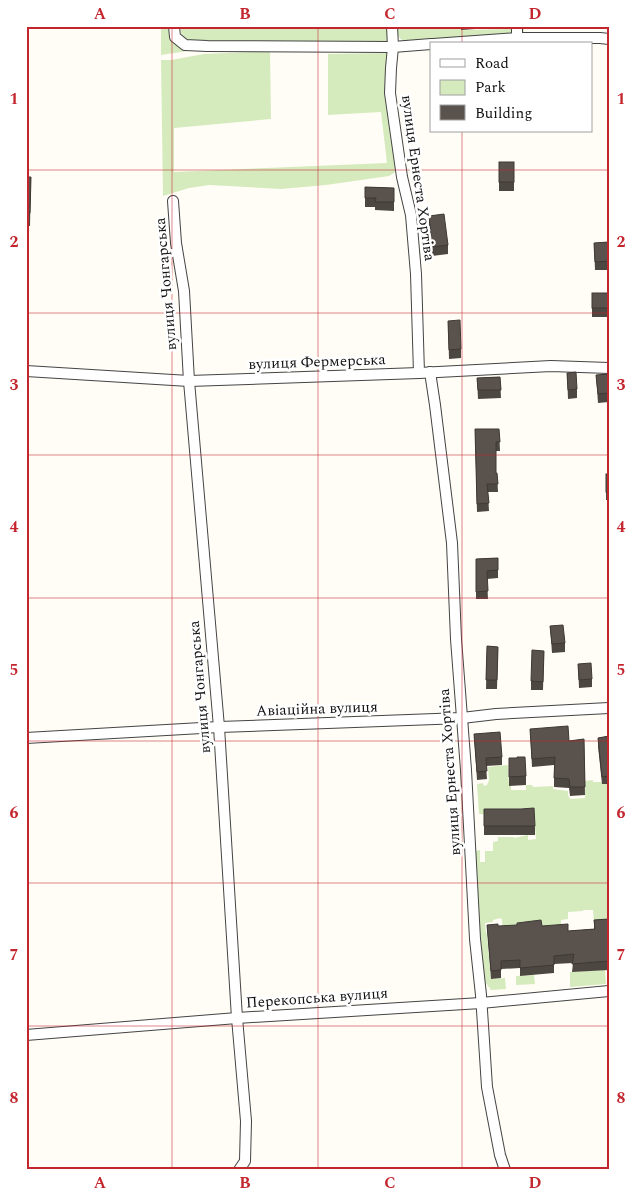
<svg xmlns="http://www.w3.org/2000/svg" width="635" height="1196" viewBox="0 0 635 1196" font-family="Spectral,serif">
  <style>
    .green { fill: #d5ebbd }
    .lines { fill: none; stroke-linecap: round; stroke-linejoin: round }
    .street-casing { stroke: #444; stroke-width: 12 }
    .street { stroke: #fff; stroke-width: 10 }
    .wall { fill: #4d4742 }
    .building { fill: #5a524d; stroke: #3f3936 }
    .grid { fill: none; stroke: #c4262e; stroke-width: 1; stroke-opacity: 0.55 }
    .labels { text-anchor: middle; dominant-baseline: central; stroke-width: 5; stroke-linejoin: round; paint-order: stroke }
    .street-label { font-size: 15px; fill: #111; stroke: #fff }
    .neatline { fill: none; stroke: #c4262e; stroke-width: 2 }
    .grid-label { font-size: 16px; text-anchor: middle; font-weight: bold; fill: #c4262e }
  </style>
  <rect width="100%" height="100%" fill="#fffdf5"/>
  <g class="green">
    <path d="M 161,26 L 176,26 L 187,51 L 161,55 Z"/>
    <path d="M 180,26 L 390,26 L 389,44 L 204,49 L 182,38 Z"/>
    <path d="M 396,26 L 461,26 L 462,30 L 512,29 L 512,26 L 524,26 L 524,31 L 522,36 L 406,43 C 399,38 396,35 396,26 Z"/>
    <path d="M 270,51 L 271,119 L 174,128 L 174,172 L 387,163 L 381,112 L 328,115 L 328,54 L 386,53 L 389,55 L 397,169 L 394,173 L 389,176 L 326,185 L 281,189 L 209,185 L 189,188 L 163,196 L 161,60 L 171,60 L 204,54 Z"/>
    <path d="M 508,765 L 509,785 L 511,786 L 511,790 L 526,790 L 526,785 L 532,785 L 533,787 L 553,786 L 553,789 L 568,791 L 568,795 L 570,799 L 585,798 L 585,781 L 593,780 L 593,782 L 602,782 L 609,784 L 609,928 L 598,922 L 594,923 L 593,910 L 583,910 L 583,911 L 568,912 L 568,919 L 561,920 L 561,924 L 566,924 L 503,940 L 502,919 L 501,919 L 500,918 L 493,920 L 493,922 L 485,923 L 486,933 L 487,934 L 491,979 L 505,978 L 506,989 L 491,990 L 486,983 L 484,974 L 479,923 L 478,893 L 477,876 L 475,865 L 475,851 L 480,850 L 480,862 L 485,862 L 485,851 L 493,851 L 493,842 L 498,841 L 498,837 L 514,837 L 514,838 L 528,835 L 528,840 L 536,839 L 534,816 L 479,814 L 477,784 L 483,783 L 484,786 L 487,785 L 489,780 L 488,767 Z"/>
    <path d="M 605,970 L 606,984 L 570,987 L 570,972 Z"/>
    <path d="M 534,975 L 535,984 L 516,985 L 516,976 Z"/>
  </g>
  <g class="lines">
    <g class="street-casing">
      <g id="street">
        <path d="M 174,26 L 175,37 L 185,45 L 207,46 L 393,47 L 431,44"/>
        <path d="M 392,26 L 393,47 L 391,68 L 390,93 L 402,177 L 411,215 L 416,274 L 419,373"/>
        <path d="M 517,38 L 517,26"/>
        <path d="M 433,44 L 517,38 L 600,38 L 609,39"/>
        <path d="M 173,201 L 176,243 L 184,291 L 189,381 L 219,727 L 237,1018 L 246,1121 L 245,1161 L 239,1170"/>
        <path d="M 26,371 L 189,381 L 419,373 L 551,366 L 609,368"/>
        <path d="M 430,372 L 435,405 L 452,543 L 456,639 L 466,770 L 475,939 L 481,995 L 487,1087 L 500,1155 L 505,1170"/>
        <path d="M 26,738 L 219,727 L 462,718 L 496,714 L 609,708"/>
        <path d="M 26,1035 L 237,1018 L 481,1003 L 609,991"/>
      </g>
    </g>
    <use href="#street" class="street"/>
  </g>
  <g class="wall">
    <path d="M 461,26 L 475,26 L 475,29 L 461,30 Z"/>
    <rect x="499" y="162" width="15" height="29"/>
    <path d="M 26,177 L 31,177 L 30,226 L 26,226 Z"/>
    <path d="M 365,187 L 394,188 L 394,211 L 375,210 L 375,207 L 365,207 Z"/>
    <path d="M 429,216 L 448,245 L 448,254 L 432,256 L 429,225 Z"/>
    <path d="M 609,242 L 609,270 L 595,270 L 594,243 Z"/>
    <rect x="592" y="293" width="17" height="24"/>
    <path d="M 448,321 L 461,349 L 461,358 L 449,359 Z"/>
    <path d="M 567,373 L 577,389 L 577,398 L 568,399 Z"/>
    <path d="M 609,374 L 609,402 L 598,403 L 596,375 Z"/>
    <path d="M 500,377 L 501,398 L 478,399 L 477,378 Z"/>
    <path d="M 475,429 L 499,429 L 500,451 L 496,451 L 496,473 L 497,473 L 498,492 L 488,492 L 489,511 L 477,512 Z"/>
    <rect x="606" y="474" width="3" height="26"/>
    <path d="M 498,558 L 498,578 L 487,579 L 488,599 L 476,599 L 476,559 Z"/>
    <path d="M 550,626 L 565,643 L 565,652 L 552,653 Z"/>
    <path d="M 487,646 L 498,647 L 497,689 L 486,689 Z"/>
    <path d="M 544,651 L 543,690 L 531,690 L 531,681 Z"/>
    <path d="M 578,664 L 592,679 L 592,687 L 579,688 Z"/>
    <path d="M 530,729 L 569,741 L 584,739 L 585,795 L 570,796 L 569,788 L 554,787 L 554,765 L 532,767 Z"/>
    <path d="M 474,734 L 502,757 L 502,765 L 486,766 L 487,779 L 477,780 Z"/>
    <path d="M 609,736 L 609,784 L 602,784 L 598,746 L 598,738 Z"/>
    <path d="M 509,758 L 526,776 L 526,785 L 509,786 Z"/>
    <path d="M 484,809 L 535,826 L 535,835 L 484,835 Z"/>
    <path d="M 609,919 L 609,970 L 572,972 L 573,963 L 554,964 L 554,973 L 520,976 L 520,968 L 501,969 L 501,978 L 491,979 L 487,925 L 498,926 L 542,926 L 568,931 L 594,929 L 594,920 Z"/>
  </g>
  <g class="building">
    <rect x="499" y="162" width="15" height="20"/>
    <path d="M 26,177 L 31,177 L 30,213 L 26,213 Z"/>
    <path d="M 365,187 L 394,188 L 394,202 L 375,202 L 376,198 L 365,198 Z"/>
    <path d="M 444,214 L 448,245 L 432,247 L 429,216 Z"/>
    <path d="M 609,242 L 609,261 L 595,262 L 594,243 Z"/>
    <rect x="592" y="293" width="17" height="15"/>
    <path d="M 460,320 L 461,349 L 449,350 L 448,321 Z"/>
    <path d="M 576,372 L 577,389 L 568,390 L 567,373 Z"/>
    <path d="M 609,374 L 609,393 L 598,394 L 596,375 Z"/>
    <path d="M 500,377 L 501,390 L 478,390 L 477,378 Z"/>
    <path d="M 475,429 L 499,429 L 500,442 L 496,442 L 496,473 L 497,473 L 498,484 L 487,484 L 489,503 L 477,504 Z"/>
    <rect x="606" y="474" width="3" height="18"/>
    <path d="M 498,558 L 498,570 L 487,571 L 488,591 L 476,592 L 476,559 Z"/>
    <path d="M 563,625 L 565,643 L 552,644 L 550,626 Z"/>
    <path d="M 487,646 L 498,647 L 497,680 L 486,680 Z"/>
    <path d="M 532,650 L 544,651 L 543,682 L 531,681 Z"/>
    <path d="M 591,663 L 592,679 L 579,680 L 578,664 Z"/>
    <path d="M 568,726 L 569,741 L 584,739 L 585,787 L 570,787 L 569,779 L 554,778 L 555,757 L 532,759 L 530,729 Z"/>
    <path d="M 500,732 L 502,757 L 486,758 L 487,771 L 477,772 L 474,734 Z"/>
    <path d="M 609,736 L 609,776 L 602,777 L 598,738 Z"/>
    <path d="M 517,757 L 525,757 L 526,776 L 509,777 L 509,758 L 517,758 Z"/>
    <path d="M 534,808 L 535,826 L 484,826 L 484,809 L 521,809 Z"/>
    <path d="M 609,919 L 609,961 L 572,964 L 574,954 L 554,956 L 554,965 L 520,968 L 520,960 L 501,961 L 501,970 L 491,971 L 487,925 L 498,924 L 498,926 L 517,925 L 517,923 L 541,920 L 542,926 L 568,924 L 568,931 L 595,929 L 594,920 Z"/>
  </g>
  <path class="grid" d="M 172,26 L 172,1170M 318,26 L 318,1170M 462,26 L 462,44M 462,131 L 462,1170M 26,170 L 609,170M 26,313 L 609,313M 26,455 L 609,455M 26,598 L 609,598M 26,741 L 609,741M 26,883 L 609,883M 26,1026 L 609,1026"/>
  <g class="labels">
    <g class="street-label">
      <text transform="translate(418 178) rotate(82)">вулиця Ернеста Хортіва</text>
      <text transform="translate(166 284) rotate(-95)">вулиця Чонгарська</text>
      <text transform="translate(317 362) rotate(-2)">вулиця Фермерська</text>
      <text transform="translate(200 687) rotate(-95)">вулиця Чонгарська</text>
      <text transform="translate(317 709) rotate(-2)">Авіаційна вулиця</text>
      <text transform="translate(450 772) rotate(-94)">вулиця Ернеста Хортіва</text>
      <text transform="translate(317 998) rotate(-4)">Перекопська вулиця</text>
    </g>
  </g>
  <rect width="635" height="1196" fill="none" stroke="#ffffff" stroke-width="55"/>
  <rect x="430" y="42" width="162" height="90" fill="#ffffff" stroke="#a0a0a0"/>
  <rect x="440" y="59" width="25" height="8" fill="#ffffff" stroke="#a0a0a0"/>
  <text x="475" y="68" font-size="15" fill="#111111">Road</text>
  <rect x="440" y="80" width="25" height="15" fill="#d5ebbd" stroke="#a0a0a0"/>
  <text x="475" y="92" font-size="15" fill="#111111">Park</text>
  <rect x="440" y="105" width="25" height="15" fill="#5a524d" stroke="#a0a0a0"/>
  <text x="475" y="118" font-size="15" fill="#111111">Building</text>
  <rect x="28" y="28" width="580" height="1140" class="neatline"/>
  <g class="grid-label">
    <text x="100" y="19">A</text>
    <text x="245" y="19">B</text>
    <text x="390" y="19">C</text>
    <text x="535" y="19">D</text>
    <text x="14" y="104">1</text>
    <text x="621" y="104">1</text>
    <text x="14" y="247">2</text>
    <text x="621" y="247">2</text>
    <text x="14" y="390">3</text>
    <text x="621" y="390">3</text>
    <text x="14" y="532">4</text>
    <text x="621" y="532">4</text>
    <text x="14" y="675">5</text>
    <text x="621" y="675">5</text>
    <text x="14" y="818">6</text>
    <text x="621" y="818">6</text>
    <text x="14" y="960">7</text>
    <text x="621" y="960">7</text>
    <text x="14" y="1103">8</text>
    <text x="621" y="1103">8</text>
    <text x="100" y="1188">A</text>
    <text x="245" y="1188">B</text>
    <text x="390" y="1188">C</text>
    <text x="535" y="1188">D</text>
  </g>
</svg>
